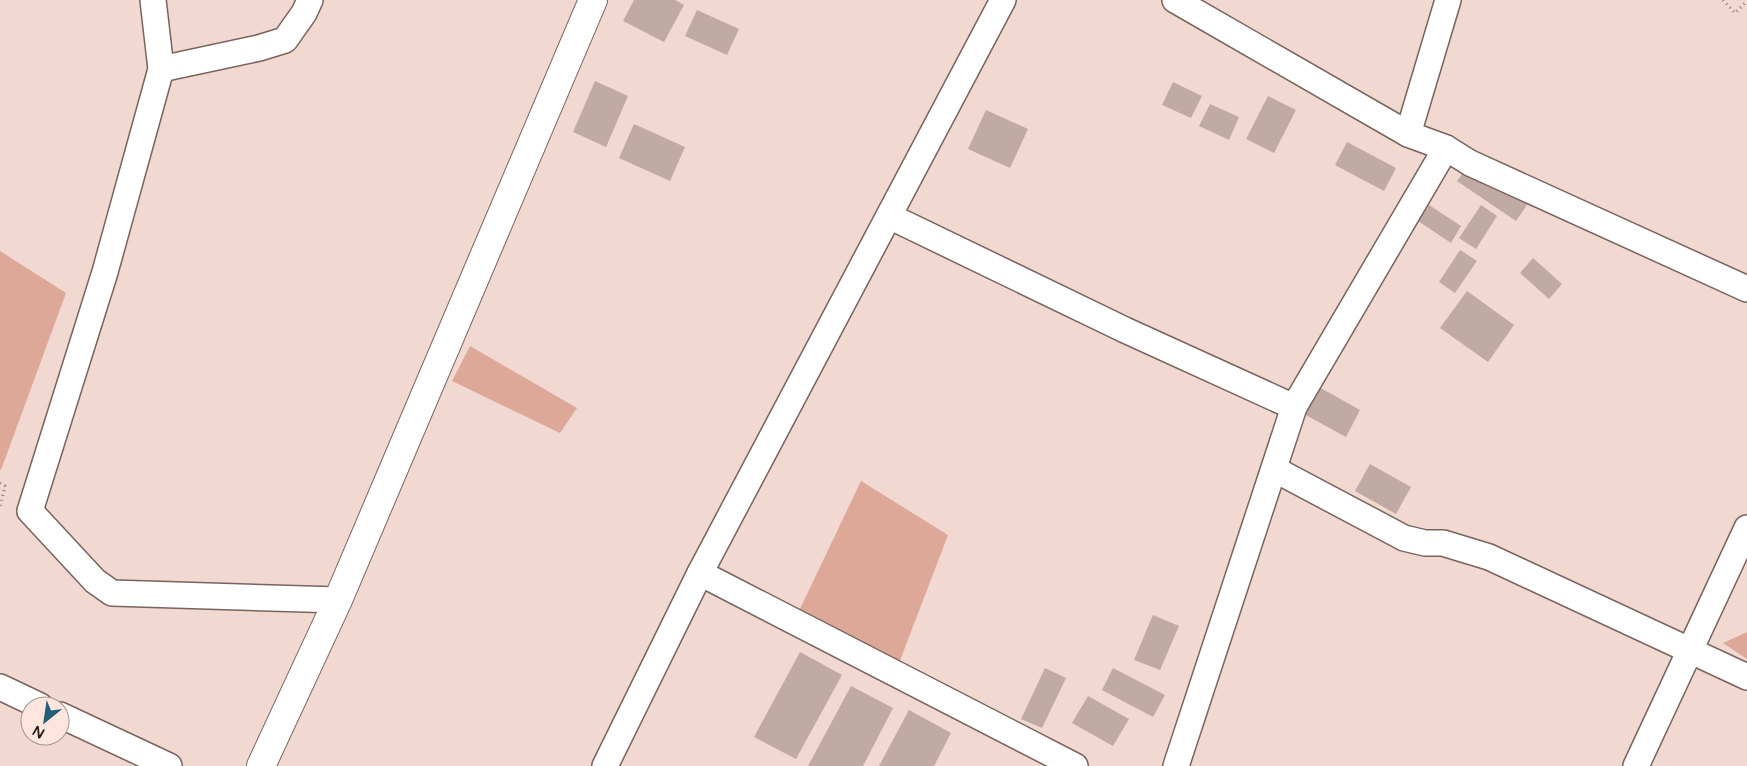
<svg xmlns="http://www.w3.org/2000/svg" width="1747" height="766" viewBox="0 0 1747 766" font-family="'Varela Round',sans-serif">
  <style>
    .green { fill: #dea898 }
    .building { fill: #c1aaa3 }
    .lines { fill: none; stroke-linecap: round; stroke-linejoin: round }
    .street-casing { stroke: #78635d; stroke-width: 28 }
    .secondary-casing { stroke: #78635d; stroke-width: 30 }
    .path { stroke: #8d7b77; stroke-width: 3; stroke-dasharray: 1 4; stroke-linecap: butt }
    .street { stroke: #fff; stroke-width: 25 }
    .secondary { stroke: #fff; stroke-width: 28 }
  </style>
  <rect width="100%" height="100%" fill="#f1d8d1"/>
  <g class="green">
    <path d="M 0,251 L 66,293 L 1,470 L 0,469 Z"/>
    <path d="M 470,346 L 577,408 L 560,433 L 452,381 Z"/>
    <path d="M 861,481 L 948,535 L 899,663 L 798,613 Z"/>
    <path d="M 1747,632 L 1747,659 L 1723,643 Z"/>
  </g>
  <g class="building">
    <path d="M 634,0 L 675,0 L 684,5 L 664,42 L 623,21 Z"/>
    <path d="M 697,10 L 739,29 L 727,55 L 685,36 Z"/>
    <path d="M 595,81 L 628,96 L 606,147 L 573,132 Z"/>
    <path d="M 1173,82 L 1202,96 L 1191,118 L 1162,105 Z"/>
    <path d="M 1268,96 L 1296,110 L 1274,153 L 1246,139 Z"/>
    <path d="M 1210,104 L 1239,117 L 1229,140 L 1199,126 Z"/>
    <path d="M 986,110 L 1028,129 L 1010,168 L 968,149 Z"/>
    <path d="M 634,124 L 685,147 L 670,181 L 619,158 Z"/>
    <path d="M 1347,142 L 1396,168 L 1384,191 L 1335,165 Z"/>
    <path d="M 1470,163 L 1529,202 L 1516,221 L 1457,181 Z"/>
    <path d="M 1429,205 L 1461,226 L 1451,243 L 1418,221 Z"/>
    <path d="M 1481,205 L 1497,216 L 1476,249 L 1459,238 Z"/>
    <path d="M 1460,250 L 1477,261 L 1455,293 L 1439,282 Z"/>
    <path d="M 1533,258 L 1562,284 L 1549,299 L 1520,273 Z"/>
    <path d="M 1467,291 L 1514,325 L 1488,362 L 1440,328 Z"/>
    <path d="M 1319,387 L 1360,410 L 1346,437 L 1304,414 Z"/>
    <path d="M 1370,464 L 1411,487 L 1396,514 L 1355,491 Z"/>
    <path d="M 1153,615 L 1179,626 L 1160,670 L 1134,660 Z"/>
    <path d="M 800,652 L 842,675 L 796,759 L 754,737 Z"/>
    <path d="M 1045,668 L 1066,678 L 1042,728 L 1021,719 Z"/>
    <path d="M 1113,668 L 1165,695 L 1153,717 L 1102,690 Z"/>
    <path d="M 851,686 L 893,708 L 863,766 L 808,766 Z"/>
    <path d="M 1088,696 L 1129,719 L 1113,746 L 1072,723 Z"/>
    <path d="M 909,710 L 951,733 L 934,766 L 879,766 Z"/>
  </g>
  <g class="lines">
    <g class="street-casing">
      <g id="street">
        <path d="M 153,0 L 161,69 L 105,272 L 30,511 L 95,581 L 112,593 L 338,600"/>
        <path d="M 1175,0 L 1408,134 L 1446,148 L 1470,163 L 1747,289"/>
        <path d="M 161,69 L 259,48 L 285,40 L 304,13 L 310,0"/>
        <path d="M 1408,134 L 1448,0"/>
        <path d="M 889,216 L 1125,330 L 1294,407"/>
        <path d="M 1274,469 L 1404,538 L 1425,543 L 1443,543 L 1489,557 L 1747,677"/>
        <path d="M 700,573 L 1075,766"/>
        <path d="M 0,687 L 40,706"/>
        <path d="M 60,715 L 169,766"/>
        <path d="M 605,766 L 700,573 L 1003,0"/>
        <path d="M 1176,766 L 1294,407 L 1446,148"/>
        <path d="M 1636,766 L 1747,528"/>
      </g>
    </g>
    <g class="secondary-casing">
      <path id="secondary" d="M 261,766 L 338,600 L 593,0"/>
    </g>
    <g class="path">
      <path d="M 1723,0 L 1735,13 L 1747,1"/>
      <path d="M 0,483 L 5,486 L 0,507"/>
    </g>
    <use href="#street" class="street"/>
    <use href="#secondary" class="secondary"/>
  </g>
  <g transform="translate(45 721) rotate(210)"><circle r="24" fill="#fee6de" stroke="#a6948e"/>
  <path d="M0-4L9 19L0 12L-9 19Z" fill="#235f77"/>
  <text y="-8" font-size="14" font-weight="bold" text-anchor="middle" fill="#221917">N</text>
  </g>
</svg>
